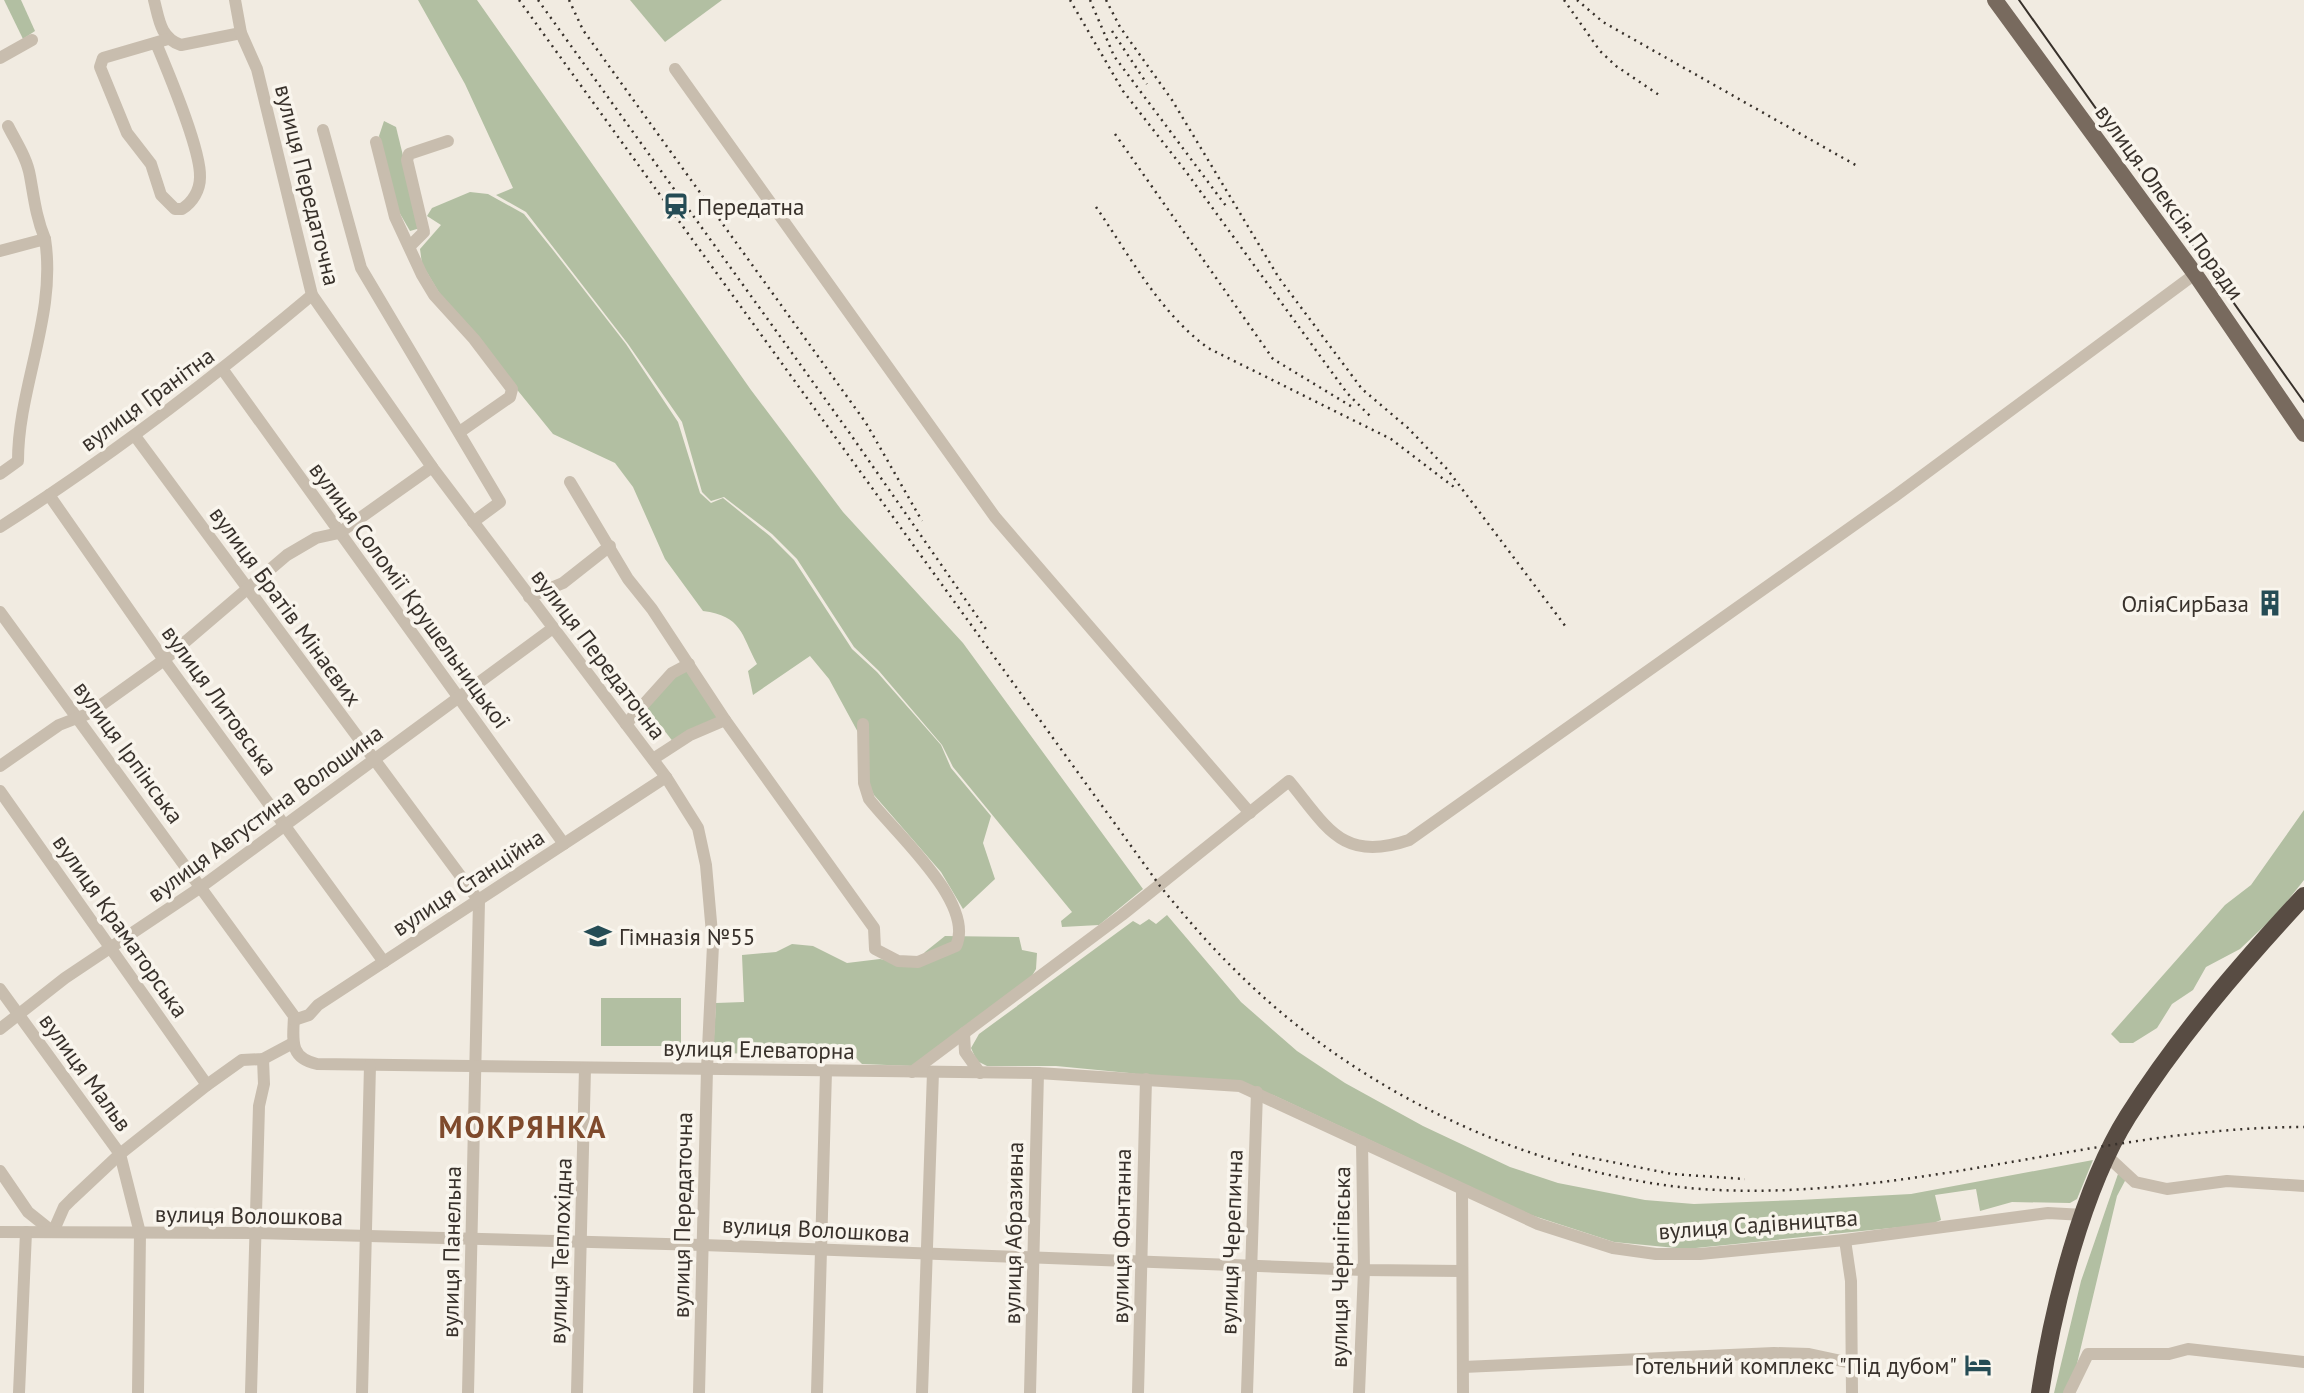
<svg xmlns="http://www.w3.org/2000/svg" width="2304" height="1393" viewBox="0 0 2304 1393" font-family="'PT Sans',sans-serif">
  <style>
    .green { fill: #b2bfa2 }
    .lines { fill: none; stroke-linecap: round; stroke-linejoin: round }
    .minor { stroke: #c8bdae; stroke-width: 12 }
    .major { stroke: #786a5e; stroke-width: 16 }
    .highway { stroke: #584c43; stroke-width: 18 }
    .tram { stroke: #38312b; stroke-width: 2 }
    .rail { stroke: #38312b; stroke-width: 2.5; stroke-dasharray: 2 5; stroke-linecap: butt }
    .labels { text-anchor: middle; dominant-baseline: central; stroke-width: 7; stroke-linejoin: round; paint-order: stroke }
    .street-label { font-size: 23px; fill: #38312b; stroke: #f9f5ed }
    .poi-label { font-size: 23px; fill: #38312b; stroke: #f9f5ed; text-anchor: start }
    .district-label { font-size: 30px; font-weight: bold; letter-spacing: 2px; fill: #7f4a2c; stroke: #f9f5ed }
  </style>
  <rect width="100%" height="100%" fill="#f1ebe1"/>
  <g class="green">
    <path d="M 4,0 L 21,0 L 35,31 L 23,39 Z"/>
    <path d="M 418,0 L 477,0 L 751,390 L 843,512 L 963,643 L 1143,889 L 1099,925 L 1062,927 L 1061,921 L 1072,912 L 953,767 L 942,745 L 879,671 L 854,647 L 797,559 L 772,534 L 724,497 L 711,501 L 702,492 L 682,422 L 628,344 L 526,212 L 496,195 L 513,188 L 465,84 Z"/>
    <path d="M 630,0 L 722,0 L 665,42 Z"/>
    <path d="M 384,121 L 396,127 L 417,213 L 417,229 L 410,231 L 399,212 L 379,136 Z"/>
    <path d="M 470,192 L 488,194 L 524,214 L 553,250 L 626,344 L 678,422 L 700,493 L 711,503 L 723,498 L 770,536 L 794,560 L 852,649 L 877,672 L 941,745 L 951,768 L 991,816 L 983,843 L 995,879 L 963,909 L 941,872 L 874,795 L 859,767 L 860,736 L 829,679 L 810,656 L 753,695 L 748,671 L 757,664 C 741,634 742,616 703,611 L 665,559 L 633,487 L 615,463 L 553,434 L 441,296 L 422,264 L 420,249 L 441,225 L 427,216 L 432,208 Z"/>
    <path d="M 687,670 L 718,718 L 674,743 L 647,708 L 678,674 Z"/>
    <path d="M 2304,810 L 2304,880 L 2278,913 L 2240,949 L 2206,967 L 2193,990 L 2172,1004 L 2157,1028 L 2133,1043 L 2120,1043 L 2111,1034 L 2225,905 L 2251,885 Z"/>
    <path d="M 1167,915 L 1241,1002 L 1297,1051 L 1345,1083 L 1423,1126 L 1510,1167 L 1558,1183 L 1645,1200 L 1694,1204 L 1799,1200 L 1911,1194 L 2093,1160 L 2077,1199 L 2070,1203 L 2012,1202 L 1980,1211 L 1976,1189 L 1935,1195 L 1941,1220 L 1931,1224 L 1686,1249 L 1614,1242 L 1531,1215 L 1273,1095 L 1129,1073 L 1056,1066 L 987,1066 L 977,1061 L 971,1048 L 979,1034 L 1133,921 L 1140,925 L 1149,919 L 1156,924 Z"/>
    <path d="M 945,936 L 1019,937 L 1022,950 L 1037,953 L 1036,969 L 1029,981 L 912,1066 L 862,1064 L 843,1045 L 824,1045 L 823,1055 L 713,1053 L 716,1003 L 744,1002 L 742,955 L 776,952 L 792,944 L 813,946 L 847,963 L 880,959 L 914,965 L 925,952 Z"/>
    <rect x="601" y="998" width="80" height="48"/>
    <path d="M 2118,1174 L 2126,1179 L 2117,1196 L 2070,1393 L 2054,1393 L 2081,1281 Z"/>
  </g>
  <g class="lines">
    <g class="minor">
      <path d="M 154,0 C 159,19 160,38 181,45 L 241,33"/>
      <path d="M 235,0 L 241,33 L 257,69 L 312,295 L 432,467 L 666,777 L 698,828 L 706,865 L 713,945 L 707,1069 L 699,1393"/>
      <path d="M 156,43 C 168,72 201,149 200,177 C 200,190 193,202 182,209 L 175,209 L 161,195 L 151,164 L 127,133 L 100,67 L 103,58 L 168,39"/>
      <path d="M 0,58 L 32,40"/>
      <path d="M 675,69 L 995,517 L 1250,813"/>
      <path d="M 8,126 C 16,142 27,158 30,176 C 34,198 36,217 45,239"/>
      <path d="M 323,130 L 361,268 L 500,502 L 473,522"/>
      <path d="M 376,142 L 395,217 L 422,275 L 434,295 L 474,339 L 512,389 L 510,397 L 461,431"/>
      <path d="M 411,245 L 424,232 L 407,160 L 409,154 L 448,141"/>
      <path d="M 0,251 L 45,239 C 57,314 18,387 18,461 L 0,474"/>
      <path d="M 223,370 L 564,844"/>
      <path d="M 135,436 L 479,901 L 468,1393"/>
      <path d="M 570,482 L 628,579 L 652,609 L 725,720 L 874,928 L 875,949 L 898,961 L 918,962 L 956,946 C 976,903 894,832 869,799 L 864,783 L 863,724"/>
      <path d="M 49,495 L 164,660 L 384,962"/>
      <path d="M 0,527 C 110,457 212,379 312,295"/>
      <path d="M 529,597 L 563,583 L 610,546"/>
      <path d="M 0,612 L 294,1016 C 293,1040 289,1058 317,1064 L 1038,1073 L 1240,1086 L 1538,1224 L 1613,1248 L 1656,1254 L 1700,1254 L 1845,1240 L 2048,1213 L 2084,1215"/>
      <path d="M 626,724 L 672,673 L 689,664"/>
      <path d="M 653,759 L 690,735 L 725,720"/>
      <path d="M 0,766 L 59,725 L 90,713 L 164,660 L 287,555 L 316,538 L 339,533 L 432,467"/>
      <path d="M 0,791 L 207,1085"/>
      <path d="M 0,989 L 120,1154 L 140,1233 L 138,1393"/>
      <path d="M 294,1020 L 309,1015 L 318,1005 L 666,777"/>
      <path d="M 0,1029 L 65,978 L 201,887 L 553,628"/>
      <path d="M 964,1033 L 965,1052 L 980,1073"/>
      <path d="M 912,1072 L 1122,915 L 1289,781 C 1327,827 1342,863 1409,840 L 1895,496 L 2195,274"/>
      <path d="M 2107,1156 L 2135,1182 L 2167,1189 L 2227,1181 L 2304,1186"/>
      <path d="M 0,1171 L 28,1212 L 53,1232 L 64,1207 L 72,1199 L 120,1154 L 207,1085 L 242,1060 L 263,1059 L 293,1043"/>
      <path d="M 1462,1190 L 1463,1393"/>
      <path d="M 0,1232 L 256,1233 L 703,1245 L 1364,1270 L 1462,1271"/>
      <path d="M 1845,1240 L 1851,1281 L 1852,1393"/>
      <path d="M 1463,1367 L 1774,1353 L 1809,1354 L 1851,1363"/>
      <path d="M 19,1393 L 26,1232"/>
      <path d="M 251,1393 L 259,1106 L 264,1084 L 263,1059"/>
      <path d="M 362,1393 L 370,1065"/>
      <path d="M 577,1393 L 585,1068"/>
      <path d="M 817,1393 L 826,1071"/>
      <path d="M 922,1393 L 933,1072"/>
      <path d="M 1030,1393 L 1038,1073"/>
      <path d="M 1138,1393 L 1146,1079"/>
      <path d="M 1247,1393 L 1257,1092"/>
      <path d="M 1359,1393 L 1364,1270 L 1362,1142"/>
      <path d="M 2069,1393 L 2088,1354 L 2169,1354 L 2188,1349 L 2304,1362"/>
    </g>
    <path class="major" d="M 1995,0 L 2195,274 L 2304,434"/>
    <path class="highway" d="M 2040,1393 C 2053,1308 2082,1189 2128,1116 C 2178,1037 2241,964 2304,896"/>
    <path class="tram" d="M 2019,0 L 2304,402"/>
    <g class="rail">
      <path d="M 519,0 L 1160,886 C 1184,915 1208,944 1235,970 C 1348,1084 1511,1165 1671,1186 C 1734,1194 1801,1191 1864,1184 C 2012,1168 2155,1127 2304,1127"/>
      <path d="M 538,0 L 851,435 L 988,632"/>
      <path d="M 569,0 L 583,30 L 866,423 L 922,521"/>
      <path d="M 1070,0 L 1123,91 L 1187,173 L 1347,393 L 1371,417"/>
      <path d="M 1090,0 L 1114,56 L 1226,206"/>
      <path d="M 1106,0 L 1120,27 L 1172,100 L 1279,278 L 1362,389 L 1408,428 L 1447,469 L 1566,627"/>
      <path d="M 1564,0 L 1600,51 L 1616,66 L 1662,97"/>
      <path d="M 1577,0 L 1603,22 L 1859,167"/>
      <path d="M 1112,31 L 1147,84"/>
      <path d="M 1115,134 L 1273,359 L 1354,408"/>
      <path d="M 1096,207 C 1130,256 1159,312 1208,348 L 1391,439 L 1454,487"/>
      <path d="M 1572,1154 L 1672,1174 L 1745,1179"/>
    </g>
  </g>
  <defs>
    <g id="station-bare" transform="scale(2.1)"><path d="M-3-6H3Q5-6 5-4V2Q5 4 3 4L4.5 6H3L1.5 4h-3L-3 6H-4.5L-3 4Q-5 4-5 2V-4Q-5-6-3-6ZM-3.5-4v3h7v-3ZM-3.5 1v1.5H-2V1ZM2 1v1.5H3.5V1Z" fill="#254c55" stroke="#f9f5ed" stroke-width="2.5" paint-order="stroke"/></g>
    <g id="building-bare" transform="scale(2.1)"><path d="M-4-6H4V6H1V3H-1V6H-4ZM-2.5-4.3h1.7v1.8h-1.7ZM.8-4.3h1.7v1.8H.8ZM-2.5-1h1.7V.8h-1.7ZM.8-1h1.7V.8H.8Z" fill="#254c55" stroke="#f9f5ed" stroke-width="2.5" paint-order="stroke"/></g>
    <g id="school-bare" transform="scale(2.1)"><path d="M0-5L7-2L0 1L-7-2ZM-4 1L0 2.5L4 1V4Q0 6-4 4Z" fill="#254c55" stroke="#f9f5ed" stroke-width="2.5" paint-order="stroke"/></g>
    <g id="hotel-bare" transform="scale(2.1)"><path d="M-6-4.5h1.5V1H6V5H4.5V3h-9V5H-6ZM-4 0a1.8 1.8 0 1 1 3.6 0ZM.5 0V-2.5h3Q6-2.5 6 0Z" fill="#254c55" stroke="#f9f5ed" stroke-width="2.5" paint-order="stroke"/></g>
  </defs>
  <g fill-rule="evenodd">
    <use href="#station-bare" x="676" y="206"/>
    <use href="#building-bare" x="2270" y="603"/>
    <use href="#school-bare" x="598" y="936"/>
    <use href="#hotel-bare" x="1978" y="1365"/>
  </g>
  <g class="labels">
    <g class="street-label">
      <text transform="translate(308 185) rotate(76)">вулиця Передаточна</text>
      <text transform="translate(2170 202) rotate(54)">вулиця Олексія Поради</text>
      <text transform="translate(147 399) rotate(-36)">вулиця Гранітна</text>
      <text transform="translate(410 595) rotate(54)">вулиця Соломії Крушельницької</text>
      <text transform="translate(286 606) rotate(54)">вулиця Братів Мінаєвих</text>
      <text transform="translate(599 654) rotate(53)">вулиця Передаточна</text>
      <text transform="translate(220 700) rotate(54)">вулиця Литовська</text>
      <text transform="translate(129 752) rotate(54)">вулиця Ірпінська</text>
      <text transform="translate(265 813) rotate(-36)">вулиця Августина Волошина</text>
      <text transform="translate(468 882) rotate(-33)">вулиця Станційна</text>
      <text transform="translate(121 926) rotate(55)">вулиця Краматорська</text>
      <text transform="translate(759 1049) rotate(1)">вулиця Елеваторна</text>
      <text transform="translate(86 1072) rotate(54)">вулиця Мальв</text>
      <text transform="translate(249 1215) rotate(1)">вулиця Волошкова</text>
      <text transform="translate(682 1215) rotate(-89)">вулиця Передаточна</text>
      <text transform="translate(1758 1224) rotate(-4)">вулиця Садівництва</text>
      <text transform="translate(816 1229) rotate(3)">вулиця Волошкова</text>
      <text transform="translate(1013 1233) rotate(-89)">вулиця Абразивна</text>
      <text transform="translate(1121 1236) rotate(-89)">вулиця Фонтанна</text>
      <text transform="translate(1231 1242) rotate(-88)">вулиця Черепична</text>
      <text transform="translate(560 1251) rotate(-88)">вулиця Теплохідна</text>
      <text transform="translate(451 1252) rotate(-89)">вулиця Панельна</text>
      <text transform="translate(1340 1267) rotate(-89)">вулиця Чернігівська</text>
    </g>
    <g class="poi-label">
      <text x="697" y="206">Передатна</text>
      <text x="2249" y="603" text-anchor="end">ОліяСирБаза</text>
      <text x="619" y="936">Гімназія №55</text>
      <text x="1957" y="1365" text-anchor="end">Готельний комплекс "Під дубом"</text>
    </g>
    <g class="district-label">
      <text x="523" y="1126">МОКРЯНКА</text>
    </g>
  </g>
</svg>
